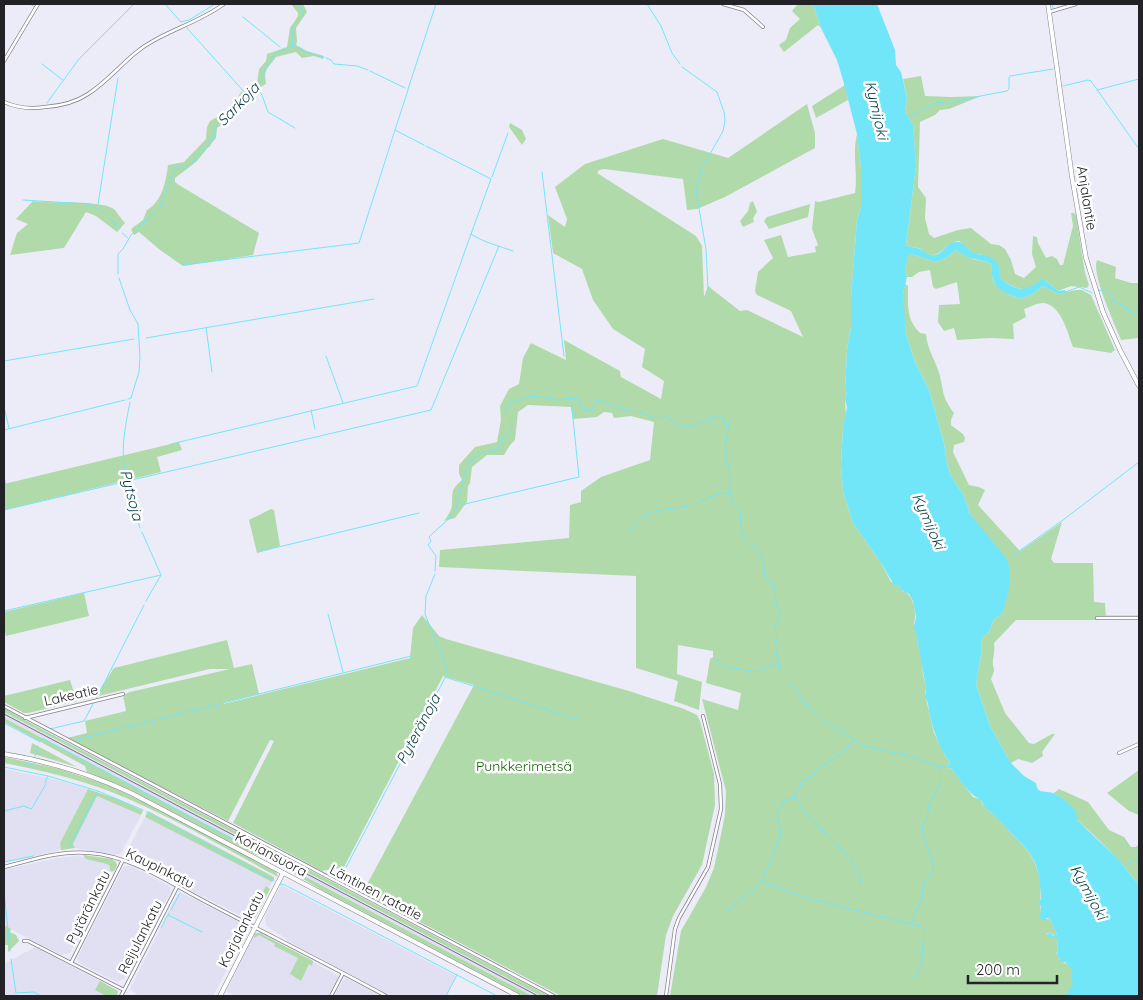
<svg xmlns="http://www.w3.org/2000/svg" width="1143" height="1000" viewBox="0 0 1143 1000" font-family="Quicksand,sans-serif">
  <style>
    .built { fill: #e1e0f3 }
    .green { fill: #b1daaa }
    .water { fill: #72e6f9 }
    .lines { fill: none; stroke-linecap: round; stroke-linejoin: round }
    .stream { stroke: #72e6f9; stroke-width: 1 }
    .street-casing { stroke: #84838e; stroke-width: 4 }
    .secondary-casing { stroke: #84838e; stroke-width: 5 }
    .street { stroke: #fff; stroke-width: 2.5 }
    .secondary { stroke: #fff; stroke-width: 4 }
    .rail { stroke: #727279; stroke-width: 1 }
    .labels { text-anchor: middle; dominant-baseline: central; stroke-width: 5; stroke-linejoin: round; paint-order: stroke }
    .street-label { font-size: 14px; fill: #232327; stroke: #fff }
    .park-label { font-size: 14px; fill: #105f03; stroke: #fff }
    .water-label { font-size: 15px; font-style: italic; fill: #043d45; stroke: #fff }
  </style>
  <rect width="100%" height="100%" fill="#ececf8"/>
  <g class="built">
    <path d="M 4,712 L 294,866 L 541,996 L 532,996 L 4,718 Z"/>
    <path d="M 4,769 L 62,781 L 88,789 L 60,843 L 61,850 L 4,863 Z"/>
    <path d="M 97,795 L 141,815 L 121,853 L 117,855 L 75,848 L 73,844 Z"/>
    <path d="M 145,817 L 272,882 L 254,917 L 248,919 L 129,860 L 125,855 Z"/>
    <path d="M 76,856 L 109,860 L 113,868 L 70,953 L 62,955 L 6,927 L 4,927 L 4,870 L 57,858 Z"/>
    <path d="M 124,866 L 131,866 L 169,886 L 171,891 L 124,979 L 117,982 L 79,963 L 77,958 Z"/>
    <path d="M 281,885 L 456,976 L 446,996 L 390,996 L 287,942 L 287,939 L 266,926 L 265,915 Z"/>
    <path d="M 182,893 L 247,926 L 248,930 L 213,996 L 139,996 L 130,989 L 177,895 Z"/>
    <path d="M 259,933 L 337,975 L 338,978 L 328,996 L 235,996 L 226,991 L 255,934 Z"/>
    <path d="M 35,947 L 117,990 L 117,996 L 43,996 L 16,993 L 17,996 L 4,996 L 4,964 Z"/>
    <path d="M 346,978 L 380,996 L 334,996 L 344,979 Z"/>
  </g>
  <g class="green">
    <path d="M 291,4 L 303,4 L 307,12 L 296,28 L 297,41 L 296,45 L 307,51 L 324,56 L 323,59 L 314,56 L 302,58 L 296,52 L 276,57 C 273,62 268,66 266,71 C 264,75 266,80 266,84 L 259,88 L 260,91 L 255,94 L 231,118 L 217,128 L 216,138 L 196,162 L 175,178 L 175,182 L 179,185 L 259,233 L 253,255 L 183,266 L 160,250 L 139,232 L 134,235 L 131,229 L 143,220 L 147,210 C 162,202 166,181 168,165 L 184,162 L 206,139 L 207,127 L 210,121 L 226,112 L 234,105 L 241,92 L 249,90 L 257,83 L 259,69 L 266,61 L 267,54 L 287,47 L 290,28 L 298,16 L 298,13 Z"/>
    <path d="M 798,4 L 813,4 L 821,28 L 818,25 L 784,52 L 779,45 L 786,40 L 790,28 L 800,19 L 792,11 Z"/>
    <path d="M 921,76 L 925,96 L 951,97 L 981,96 L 949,109 L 940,110 L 935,115 L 920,122 L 918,187 L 926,198 L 925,218 L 929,234 L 934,238 L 958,230 L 971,228 L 991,244 L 999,245 L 1005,249 L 1011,260 L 1015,274 L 1024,278 L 1036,267 L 1032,254 L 1033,236 L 1037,237 L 1038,243 L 1046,258 L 1052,256 L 1057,259 L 1060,265 L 1063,265 L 1073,226 L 1071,213 L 1074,213 L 1076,215 L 1085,273 L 1089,285 L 1087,288 L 1071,286 L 1058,291 L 1045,280 C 1040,281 1039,283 1034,286 C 1023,294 1009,285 1000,278 L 1000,271 L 980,254 L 974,254 L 959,241 C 944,243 942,256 931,255 C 925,255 923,249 918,248 C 913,247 911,247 906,245 L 916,166 L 913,125 L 905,112 L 907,98 L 903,79 Z"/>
    <path d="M 845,85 L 848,100 L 816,118 L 812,106 Z"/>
    <path d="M 807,104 L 815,133 L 815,148 L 725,197 L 697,209 L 687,210 L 683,179 L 604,169 L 599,170 L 597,173 L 696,236 L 702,246 L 704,297 L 708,286 L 740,311 L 747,310 L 803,337 L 791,311 L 757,295 L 755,291 L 758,272 L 773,258 L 764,240 L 781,235 L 788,257 L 816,252 L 815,247 L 818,245 L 812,229 L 815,201 L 819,202 L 855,193 C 858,173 852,154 857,134 L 861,167 L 861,207 L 857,220 L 851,298 L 851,327 L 847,350 L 845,391 L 847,393 L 845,399 L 846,417 L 843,428 L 841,465 L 843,491 L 853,523 L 881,563 L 891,582 L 899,585 L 902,591 C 914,593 917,614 914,623 L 922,663 L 923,674 L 926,688 L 925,694 L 934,733 L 939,743 L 941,745 L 945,755 L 950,762 L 948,766 L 948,768 L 952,769 L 973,797 L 980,799 L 983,805 L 987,807 L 987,810 C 996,814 1002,823 1009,831 C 1026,848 1036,856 1040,882 C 1042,894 1038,908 1043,919 L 1050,919 L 1057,933 L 1055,936 L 1049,932 L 1047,934 L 1057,939 L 1058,951 L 1056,954 L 1059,957 L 1060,961 L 1065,963 L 1073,969 L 1073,996 L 670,996 L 681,931 L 706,887 L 714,868 L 725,815 L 726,791 L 702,699 L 738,710 L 741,693 L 706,683 L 710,659 L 713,657 L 713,651 L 678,645 L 677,674 L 702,682 L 699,710 L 674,701 L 678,681 L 636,668 L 636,576 L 439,567 L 440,550 L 569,538 L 570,505 L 581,502 L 581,491 L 601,477 L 650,460 L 654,422 L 631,416 L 614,418 L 612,413 L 604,412 L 597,417 L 573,419 L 571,407 L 528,405 L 518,412 L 515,440 L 510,445 L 504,455 L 487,455 L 472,467 L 470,483 L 468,486 L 467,502 L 455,518 L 444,521 C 447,517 451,511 452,506 C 453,491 450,491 462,480 L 459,474 L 459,465 L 475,447 L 497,442 L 501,420 L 500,406 L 509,389 L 519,384 L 523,358 L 531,343 L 566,360 L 564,340 L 620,371 L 621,377 L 661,399 L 664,381 L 642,367 L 645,349 L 613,329 L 593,300 L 582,269 L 553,253 L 548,215 L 565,227 L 567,219 L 555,187 L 585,164 L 663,139 L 728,158 Z"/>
    <path d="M 510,123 L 522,130 L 526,139 L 522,145 L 509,127 Z"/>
    <path d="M 33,201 C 52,204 102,199 115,210 C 118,214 121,219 125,223 L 117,232 L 96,216 L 86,212 L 64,248 L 10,255 L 17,233 L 28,224 L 16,219 Z"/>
    <path d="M 753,201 L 757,212 L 753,218 L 754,222 L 743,227 L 740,221 L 748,211 L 750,203 Z"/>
    <path d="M 810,204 L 808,217 L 769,229 L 764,221 L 767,217 Z"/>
    <path d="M 956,250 L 973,259 L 990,263 C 993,268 992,270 992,275 C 994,289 1009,295 1020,299 L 1033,294 L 1043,286 L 1058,294 L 1075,290 L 1082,290 L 1091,295 L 1115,350 L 1111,353 L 1073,347 C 1068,334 1061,304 1043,303 C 1037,303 1030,307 1024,309 L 1026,317 L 1013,324 L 1014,339 L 989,338 L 957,340 L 954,328 L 944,331 L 938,322 L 939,305 L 960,304 L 957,282 L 936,289 L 933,287 L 930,270 L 919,272 L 912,277 L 907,277 L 905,271 L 908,255 L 911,254 L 935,262 L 946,258 Z"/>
    <path d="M 1097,260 L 1116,267 L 1115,278 L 1131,283 L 1139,283 L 1139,338 L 1121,340 C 1115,324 1091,274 1097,260 Z"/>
    <path d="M 905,284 L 908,286 C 908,305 906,319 920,333 L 926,334 C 927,349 936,361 940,376 C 944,393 942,397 954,413 L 951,420 L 951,425 L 963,434 L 965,438 L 964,442 L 954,445 L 953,452 L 969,485 L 979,487 L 985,490 L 978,505 L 1020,551 L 1062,522 L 1051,559 L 1054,563 L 1093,563 L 1094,602 L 1105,603 L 1106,620 L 1016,620 L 994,643 C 995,649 994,654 993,660 C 992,670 997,666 991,679 L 1005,713 L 1029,743 L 1034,744 L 1052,734 L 1055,734 L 1042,752 L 1043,756 L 1032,763 L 1018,759 L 1011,763 L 990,726 L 976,684 L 981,655 L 982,638 L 989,632 L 994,619 L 1001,615 L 978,525 L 970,514 L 964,496 L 951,476 L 947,464 L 944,443 L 929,390 L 915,362 L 906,334 L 903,307 L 903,294 Z"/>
    <path d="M 179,442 L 182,450 L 157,457 L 161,472 L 4,510 L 4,484 Z"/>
    <path d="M 271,509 L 274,510 L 280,546 L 257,553 L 249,520 Z"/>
    <path d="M 84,593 L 89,616 L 6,636 L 4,626 L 4,612 Z"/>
    <path d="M 422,615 L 439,636 L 446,639 L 629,691 L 684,709 L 697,715 L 700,721 L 714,774 L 715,805 L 702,865 L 673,916 L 666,935 L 657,996 L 561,996 L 363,892 L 474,685 L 443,676 L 344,867 L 322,871 L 233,823 L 274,741 L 270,740 L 228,821 L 67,738 L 87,733 L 85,721 L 126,711 L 123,695 L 130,692 L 230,669 L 210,669 L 28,713 L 24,713 L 4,702 L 4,696 L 70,680 L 75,696 L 99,691 L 114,668 L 227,640 L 234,668 L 252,664 L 259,694 L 225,702 L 223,704 L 410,658 L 413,628 Z"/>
    <path d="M 4,708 L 34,725 L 549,996 L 541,996 L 4,712 Z"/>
    <path d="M 4,718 L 532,996 L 523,996 L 327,893 C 301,878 276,862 248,852 L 133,791 L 87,772 L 85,766 L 4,722 Z"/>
    <path d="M 32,743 L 77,767 L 30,753 Z"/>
    <path d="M 4,757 L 56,768 L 108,785 L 141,801 L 276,871 L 278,877 C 225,848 171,816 114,793 C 79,779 41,770 4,763 Z"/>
    <path d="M 1139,770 L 1139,815 L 1129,811 L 1107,793 Z"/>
    <path d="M 88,789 L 120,800 L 143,811 L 141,815 L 97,796 L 73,844 L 75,848 L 61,850 L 60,843 Z"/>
    <path d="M 1059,789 L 1088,802 L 1109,830 L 1124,837 L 1131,847 L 1136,847 L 1139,844 L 1139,885 C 1121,861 1100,840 1077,820 C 1068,812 1064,799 1054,793 Z"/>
    <path d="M 148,811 L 274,877 L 274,880 L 272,882 L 145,817 Z"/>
    <path d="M 83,855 L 112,859 L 116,862 L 117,865 L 115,870 L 112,872 L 110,870 L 110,866 L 107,864 L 86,859 Z"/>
    <path d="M 105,874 L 111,878 L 98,904 L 93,903 L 91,900 L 103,875 Z"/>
    <path d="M 266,886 L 270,889 L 255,918 L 251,920 L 244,917 L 252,911 Z"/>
    <path d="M 6,926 L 11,929 L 10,932 L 16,935 L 19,941 L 8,952 L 8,945 L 4,945 L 4,927 Z"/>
    <path d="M 255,933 L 260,933 L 313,961 L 312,966 L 309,964 L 301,981 L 290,974 L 298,958 L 274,946 L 275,944 L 259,935 L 254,938 Z"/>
    <path d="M 100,981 L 118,991 L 117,996 L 106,996 L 95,990 Z"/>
  </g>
  <path class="water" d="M 813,4 L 877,4 L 895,50 L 896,65 L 901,72 L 907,98 L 905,112 L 913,125 L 916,166 L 906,245 C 911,247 913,247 917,248 C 923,249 925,254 931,255 C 943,257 945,241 957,242 C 965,242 966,249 973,252 C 976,255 980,254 984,255 C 996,258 1001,266 1000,278 C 1018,292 1024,292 1042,279 L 1045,280 L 1058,291 L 1065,290 L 1066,293 L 1058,294 L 1043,286 L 1033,294 L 1020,299 L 1003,292 L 996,286 L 992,276 L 992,267 L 990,263 L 967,257 L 956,250 L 946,258 L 935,262 L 911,254 L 908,256 L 905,271 L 907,277 L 903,294 L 906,334 L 915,362 L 929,390 L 944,443 L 947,464 L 951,476 L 964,496 L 970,514 L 1007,559 L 1009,567 L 1009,588 L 1004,608 L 1001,615 L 994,619 L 989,632 L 982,638 L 981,655 L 976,684 L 990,726 L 1011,763 L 1024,776 L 1036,783 L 1037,788 L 1040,791 L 1054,793 L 1066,801 L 1076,811 L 1077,820 L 1118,859 L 1139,885 L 1139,996 L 1068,996 L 1067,993 L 1073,983 L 1071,978 L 1072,970 L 1065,962 L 1060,962 L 1059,957 L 1056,955 L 1058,951 L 1057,939 L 1047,936 L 1049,932 L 1054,936 L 1057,934 L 1050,919 L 1047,918 L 1045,920 L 1040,918 L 1041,906 L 1038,903 L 1041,899 L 1041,894 C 1038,859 1033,855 1009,831 C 1002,824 996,814 987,810 L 986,807 C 982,805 983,801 979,799 C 967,792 960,780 952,769 L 948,768 L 948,766 L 950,762 C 940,749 934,733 930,716 C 928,708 929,703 925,697 L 926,688 L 917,638 L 914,627 L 916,617 L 913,601 L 909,594 L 901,590 L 899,585 L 894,585 L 881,563 L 853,523 L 843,491 L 841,465 L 843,428 L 847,407 L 845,399 L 847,393 L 845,391 L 847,350 L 851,327 L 851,298 L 857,220 L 861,207 L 861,167 L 857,134 L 843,80 L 837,60 L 821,28 Z"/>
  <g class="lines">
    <g class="stream">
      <path d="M 30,4 L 35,7"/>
      <path d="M 165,4 L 181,22 L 189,20 L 215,4"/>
      <path d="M 647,4 L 661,26 L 672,53 L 680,64"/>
      <path d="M 1052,4 L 1053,8"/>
      <path d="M 243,17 L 280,47"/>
      <path d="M 187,28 L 246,94"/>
      <path d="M 294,46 L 306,52 L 324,57"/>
      <path d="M 326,58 L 331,60 L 334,64 L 357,66 L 368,70"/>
      <path d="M 42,64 L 63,80"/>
      <path d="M 682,67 L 717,92 L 724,112 L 725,121 L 723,131 L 701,170 L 696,191 L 706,249 L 708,289"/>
      <path d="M 370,71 L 405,88"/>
      <path d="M 1063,86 L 1088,80 L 1091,81 L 1139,149"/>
      <path d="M 257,88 L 262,95 L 268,112 L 295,128"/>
      <path d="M 408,89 L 436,4"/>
      <path d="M 408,90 L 395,130 L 424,145"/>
      <path d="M 1097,90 L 1139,79"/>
      <path d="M 47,103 L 79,59 L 134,4"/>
      <path d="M 907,116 C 922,115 933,97 947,104 C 967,98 986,95 1007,91 L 1009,89 L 1009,78 L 1010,76 L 1053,69"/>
      <path d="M 426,146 L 491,179 L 471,234 C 483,242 499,246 513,251"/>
      <path d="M 542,172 L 564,356"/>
      <path d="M 492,177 L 508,133"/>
      <path d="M 23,200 L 88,204 L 104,213 L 120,228"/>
      <path d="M 98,204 L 118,78"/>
      <path d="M 122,233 L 128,238"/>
      <path d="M 183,265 L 359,243 L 395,130"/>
      <path d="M 118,274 L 118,254 L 123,249 L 131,235 L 160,208 L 176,166 L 185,169 L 188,163 L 192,164 L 192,161 L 195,160 L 195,157 L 199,155 L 206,146 L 210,146 L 209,142 L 215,136 L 215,127 L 232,113 L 247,95 L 261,82 C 263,69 269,66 274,54 L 293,46 C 292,38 291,28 296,22 C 300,18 302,18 304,12 L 296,4"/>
      <path d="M 119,278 L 130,310 L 138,324 L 140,358 L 139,372 L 131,398 L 128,399"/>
      <path d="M 1098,290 L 1110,292 L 1114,302 L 1123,305 L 1131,313 L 1139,310"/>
      <path d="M 1065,292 L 1079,287 L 1092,293"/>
      <path d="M 206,327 L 212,372"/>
      <path d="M 146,338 L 374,299"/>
      <path d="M 326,356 L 343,403"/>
      <path d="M 4,361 L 134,339"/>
      <path d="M 130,402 C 126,422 117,465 130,481 C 127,497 136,513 140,528"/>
      <path d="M 4,407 L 9,428"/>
      <path d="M 311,410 L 315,429"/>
      <path d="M 4,430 L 125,400"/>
      <path d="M 171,444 L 417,386 L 471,234"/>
      <path d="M 4,477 L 6,485"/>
      <path d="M 697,503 L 716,495 L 730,492"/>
      <path d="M 461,505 L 579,477 L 571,399"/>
      <path d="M 4,510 L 431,410 L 499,246"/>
      <path d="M 142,532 L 161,575 L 146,601"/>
      <path d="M 632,532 C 637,506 670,511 691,505"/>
      <path d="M 258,552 L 419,513"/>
      <path d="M 1012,556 L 1063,520 L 1139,462"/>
      <path d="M 435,571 L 436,556 L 428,545 L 431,541 L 429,537 C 437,528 448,522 454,512 C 461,499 461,478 468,467 C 473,456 486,449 497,451 L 501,440 L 511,429 L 512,421 L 505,414 L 510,403 L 531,396 L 559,400 L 569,398 L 578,399 L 583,410 L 591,411 L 597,400 L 628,411 L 642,412 L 653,418 L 666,417 L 681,427 L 691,427 L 704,421 L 710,421 L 712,416 L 724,419 L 725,424 L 729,425 L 725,447 L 727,452 L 725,456 C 726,460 728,464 729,468 C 732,484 725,500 740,511 C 741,521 740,533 747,542 C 752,547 758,549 761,556 C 767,567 760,578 775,586 C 774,594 777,599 776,607 C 784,616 775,622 775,632 L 778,635 L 775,648 L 782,673 L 791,682 L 804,702 L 822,721 L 844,732 L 863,746 L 910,756 L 939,767 L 949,767"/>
      <path d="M 4,611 L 161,575"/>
      <path d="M 328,614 L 343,672"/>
      <path d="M 1102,616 L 1139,616"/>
      <path d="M 714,659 L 721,662 L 727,667 L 758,672 L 770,665 L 781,665"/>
      <path d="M 445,677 L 580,720"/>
      <path d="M 96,699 L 144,605"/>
      <path d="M 4,723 L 40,742 L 42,738 L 233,839"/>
      <path d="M 50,729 L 84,721 L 94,702"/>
      <path d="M 45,733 L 45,732"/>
      <path d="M 75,740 L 411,656"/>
      <path d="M 35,756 L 38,746"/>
      <path d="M 26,765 L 26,764 L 34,764"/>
      <path d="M 4,767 L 48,776 L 45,782 L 46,784 L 32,808 L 31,809 L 24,806 L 4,811"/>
      <path d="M 48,776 L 98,791 L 69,847"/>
      <path d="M 98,791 L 143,810"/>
      <path d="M 794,798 L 800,803 L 808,817 L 813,820 L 832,841 L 850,857 L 861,880 L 860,884"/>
      <path d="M 146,812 L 274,881"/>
      <path d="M 4,862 L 33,856"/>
      <path d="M 1125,866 L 1139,857"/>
      <path d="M 340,879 L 448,672 L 425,614 L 426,596 L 435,574"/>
      <path d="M 762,882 L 814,900 L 911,924 L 923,896 L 922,886 L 934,870 C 932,856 924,843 922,827 L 927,819 L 929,805 L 940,785 L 939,767"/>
      <path d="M 280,884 L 285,885 L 497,996"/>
      <path d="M 4,891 L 10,951"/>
      <path d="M 171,910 L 180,893"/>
      <path d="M 724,914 L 762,882 L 781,834 L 777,814 L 783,801 L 794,798 L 796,791 L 800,788 L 802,780 L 807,781 C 818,764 842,759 853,741"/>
      <path d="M 168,915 L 202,932"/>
      <path d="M 911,924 L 924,928 L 922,960 L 916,978"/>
      <path d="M 161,928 L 169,913"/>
      <path d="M 11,959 L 16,993 L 34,992 L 41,996"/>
      <path d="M 446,996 L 457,975"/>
    </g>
    <g class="street-casing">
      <g id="street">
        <path d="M 723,4 L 744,10 L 763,27"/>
        <path d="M 1049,12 L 1076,4"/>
        <path d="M 4,61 L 38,4"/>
        <path d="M 4,102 C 17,108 31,109 45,107 C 60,106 76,102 88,94 C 112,79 128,54 153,41 C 176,28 202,20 224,4"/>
        <path d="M 1097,618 L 1139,618"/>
        <path d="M 4,706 L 554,996"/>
        <path d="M 25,718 L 123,694"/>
        <path d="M 1119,753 L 1139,744"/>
        <path d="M 4,867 C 32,860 60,850 90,853 C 132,856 171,884 208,903 C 267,934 327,964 386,996"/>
        <path d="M 24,941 L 28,941 L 124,990"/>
        <path d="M 71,963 L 123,860"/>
        <path d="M 121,996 L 177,887"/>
        <path d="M 331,996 L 343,973"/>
        <path d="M 666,996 L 675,929 L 679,918 L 708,867 L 721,809 L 720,784 L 703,716"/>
      </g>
    </g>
    <g class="secondary-casing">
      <g id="secondary">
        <path d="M 1048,4 L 1072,177 L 1086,258 L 1103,312 L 1120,350 L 1139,386"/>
        <path d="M 4,754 C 47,761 91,774 131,793 L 518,996"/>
        <path d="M 220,996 L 283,873"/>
      </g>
    </g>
    <use href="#street" class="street"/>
    <use href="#secondary" class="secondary"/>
    <path class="rail" d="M 4,714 L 538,996"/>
  </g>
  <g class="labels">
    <g class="street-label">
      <text transform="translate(1087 198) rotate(81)">Anjalantie</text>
      <text transform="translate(71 695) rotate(-13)">Lakeatie</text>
      <text transform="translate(271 854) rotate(28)">Koriansuora</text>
      <text transform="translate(160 868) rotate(26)">Kaupinkatu</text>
      <text transform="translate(376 892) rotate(28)">Läntinen ratatie</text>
      <text transform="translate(88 907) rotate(-63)">Pytäränkatu</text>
      <text transform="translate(241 929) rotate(-63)">Korjalankatu</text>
      <text transform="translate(140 937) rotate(-63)">Reijulankatu</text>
    </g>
    <g class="park-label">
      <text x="524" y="766">Punkkerimetsä</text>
    </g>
    <g class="water-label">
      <text transform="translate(238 104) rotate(-46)">Sarkoja</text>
      <text transform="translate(877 110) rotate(77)">Kymijoki</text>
      <text transform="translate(132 495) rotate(75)">Pytsoja</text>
      <text transform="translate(929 521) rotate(66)">Kymijoki</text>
      <text transform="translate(418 729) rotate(-62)">Pyteränoja</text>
      <text transform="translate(1089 892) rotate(61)">Kymijoki</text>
    </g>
  </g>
  <rect width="1143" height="1000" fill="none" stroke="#232327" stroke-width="10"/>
  <path d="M968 975v8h89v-8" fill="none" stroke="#232327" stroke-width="2.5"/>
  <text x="976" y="975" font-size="15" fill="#232327" stroke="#ffffff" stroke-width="4" paint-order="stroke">200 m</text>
</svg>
